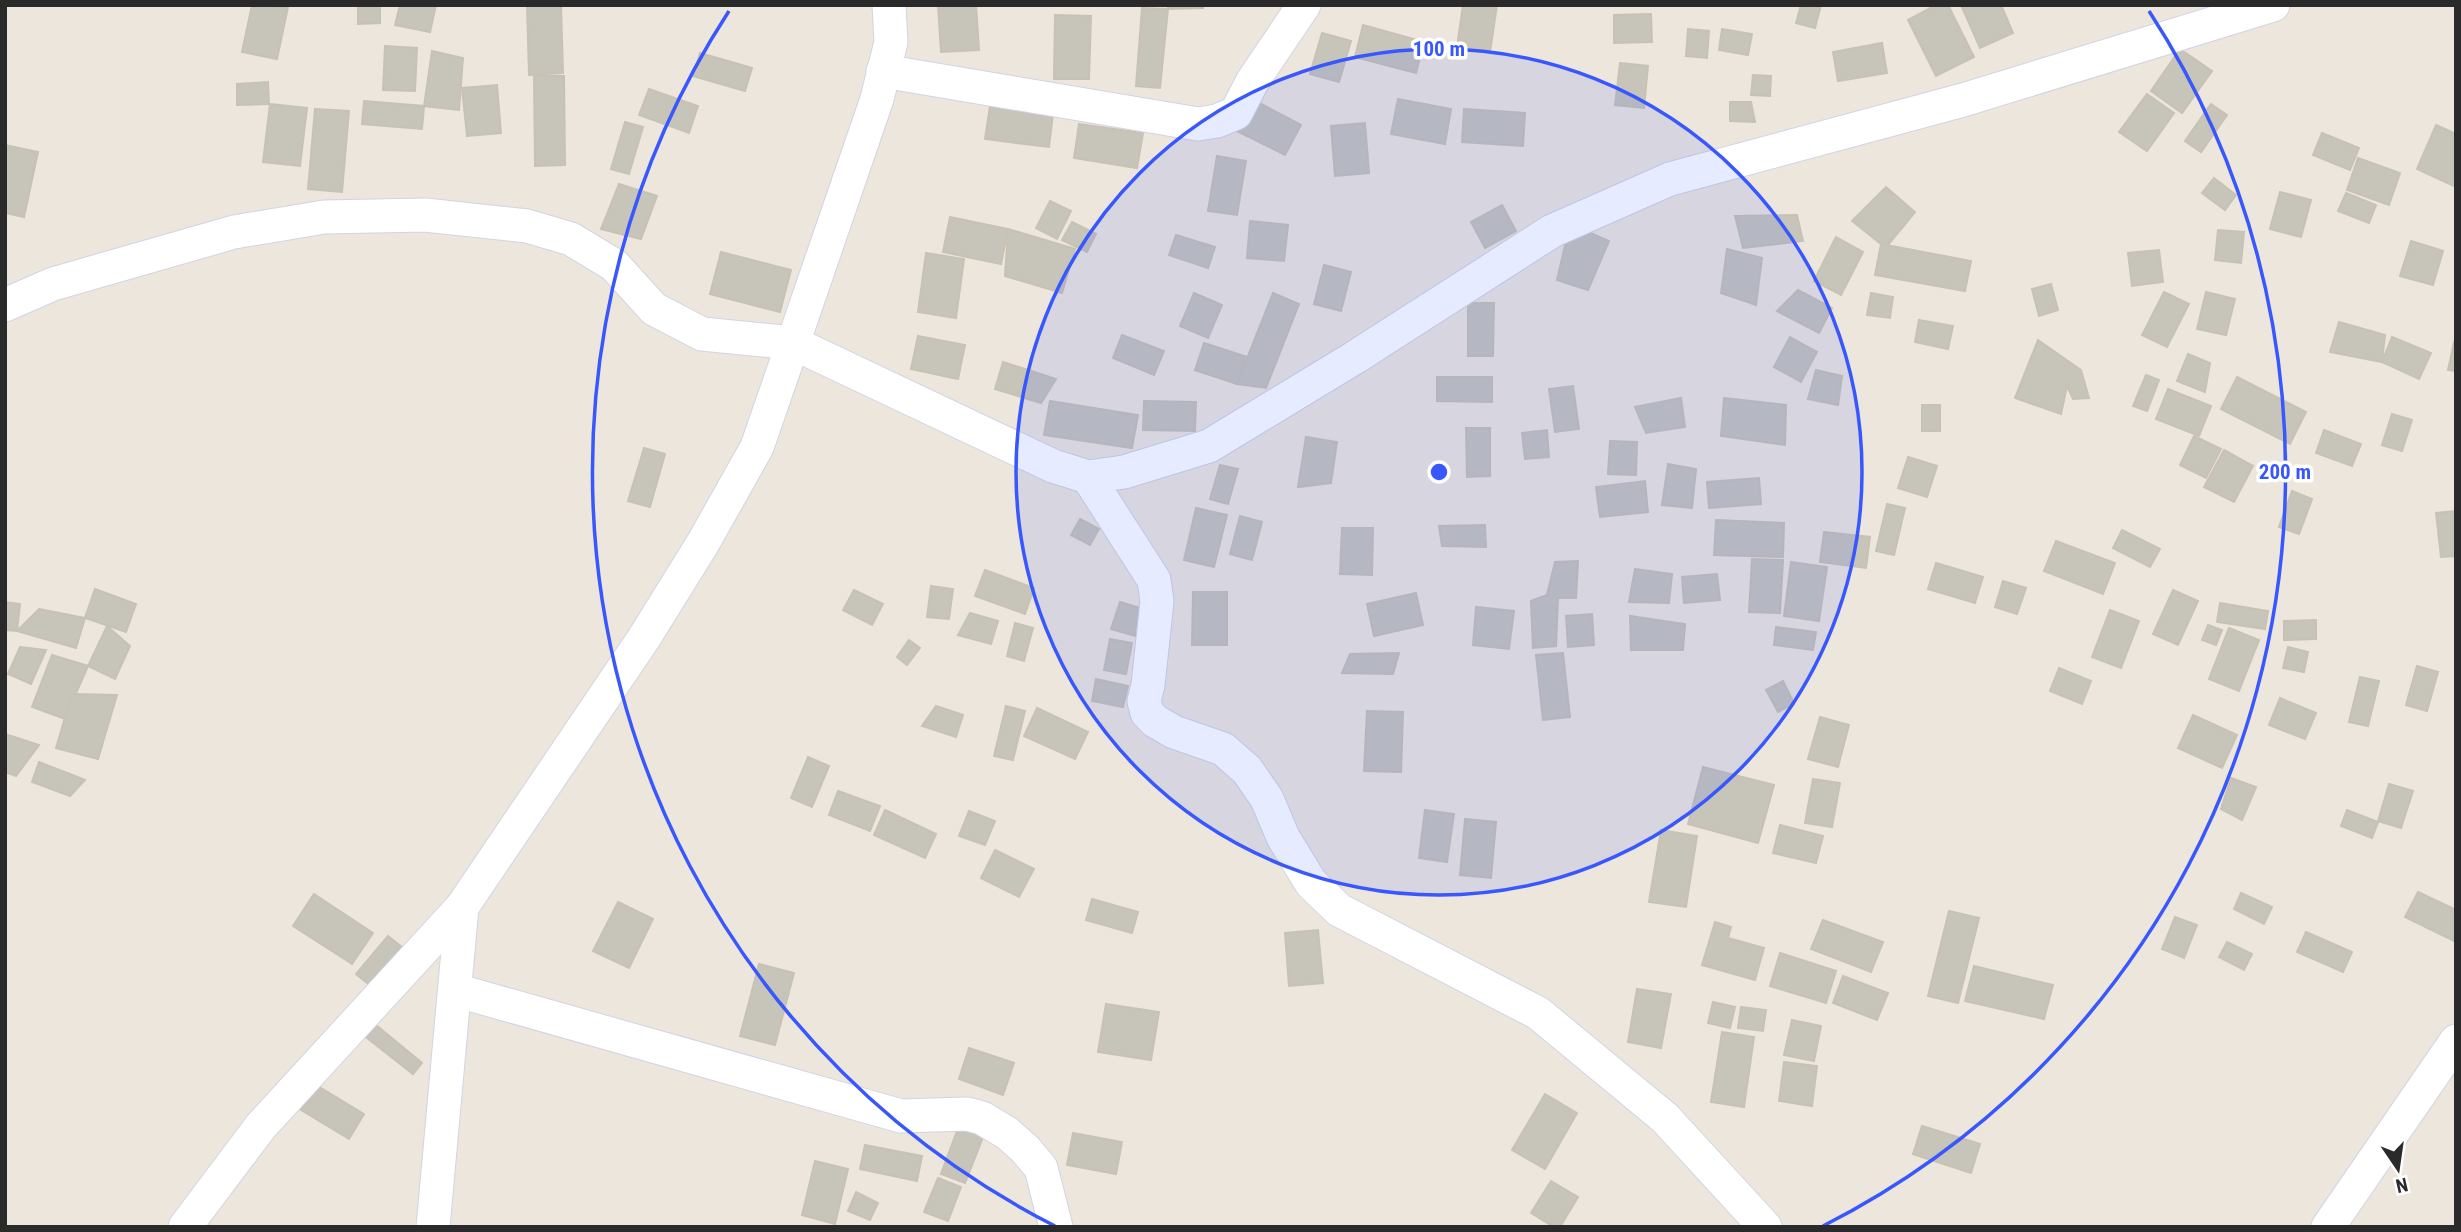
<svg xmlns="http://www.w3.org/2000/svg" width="2461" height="1232" viewBox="0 0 2461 1232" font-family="'Roboto Condensed',sans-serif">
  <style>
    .building { fill: #c7c4ba; stroke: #c8c2b5; stroke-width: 2 }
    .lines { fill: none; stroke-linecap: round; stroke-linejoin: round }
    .minor-casing { stroke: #d1d4e3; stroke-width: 35 }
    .minor { stroke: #fff; stroke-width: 33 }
    .ring { fill: none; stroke: #3857fd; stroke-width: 3.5 }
    .centre { fill: #3857fd; stroke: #fff; stroke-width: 3.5 }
    .ring-label { font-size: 21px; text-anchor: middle; font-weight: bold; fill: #3857fd; stroke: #fff; stroke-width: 7; stroke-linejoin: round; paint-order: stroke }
  </style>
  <rect width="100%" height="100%" fill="#ece6dc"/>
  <g class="building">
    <path d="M 252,5 L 288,7 L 277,59 L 242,52 Z"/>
    <path d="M 358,5 L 380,5 L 380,23 L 358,24 Z"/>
    <path d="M 400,5 L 436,5 L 430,32 L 395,25 Z"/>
    <path d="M 527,5 L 561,5 L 563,73 L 529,75 Z"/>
    <path d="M 938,5 L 976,5 L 979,50 L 941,52 Z"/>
    <path d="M 1168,5 L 1203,5 L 1203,8 L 1168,9 Z"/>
    <path d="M 1463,5 L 1497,5 L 1490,52 L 1457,47 Z"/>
    <path d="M 1801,5 L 1821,5 L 1815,28 L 1796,23 Z"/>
    <path d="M 1936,5 L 1948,5 L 1974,57 L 1936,76 L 1908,20 Z"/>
    <path d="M 1961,5 L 2001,5 L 2013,33 L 1980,48 Z"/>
    <path d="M 1142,8 L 1168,9 L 1160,88 L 1136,86 Z"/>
    <path d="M 1651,14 L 1652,42 L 1614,43 L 1614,15 Z"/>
    <path d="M 1055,15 L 1091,16 L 1089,79 L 1054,79 Z"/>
    <path d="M 1363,25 L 1424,42 L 1416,73 L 1355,57 Z"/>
    <path d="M 1688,29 L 1709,31 L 1707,58 L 1686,56 Z"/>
    <path d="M 1722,29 L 1752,34 L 1748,55 L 1719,50 Z"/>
    <path d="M 1322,33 L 1351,41 L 1339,82 L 1310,74 Z"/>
    <path d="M 1882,43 L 1887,73 L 1838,81 L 1833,52 Z"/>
    <path d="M 385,46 L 417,48 L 415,91 L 383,90 Z"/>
    <path d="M 2180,49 L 2212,71 L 2182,113 L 2151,91 Z"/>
    <path d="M 432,51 L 463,58 L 459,110 L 424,106 Z"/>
    <path d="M 700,53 L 752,68 L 745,91 L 693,76 Z"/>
    <path d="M 1620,63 L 1648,66 L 1644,108 L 1615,105 Z"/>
    <path d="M 1753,75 L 1771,76 L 1770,96 L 1751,95 Z"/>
    <path d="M 534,76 L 564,76 L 565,165 L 535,166 Z"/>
    <path d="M 268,82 L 269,104 L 237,105 L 237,84 Z"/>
    <path d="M 497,85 L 501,133 L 467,136 L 462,88 Z"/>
    <path d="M 649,89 L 698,106 L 689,133 L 639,115 Z"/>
    <path d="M 2147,94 L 2174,113 L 2147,151 L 2119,132 Z"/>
    <path d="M 1252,99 L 1301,125 L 1285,155 L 1235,130 Z"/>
    <path d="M 1398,99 L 1451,109 L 1445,144 L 1391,134 Z"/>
    <path d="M 364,101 L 424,106 L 422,129 L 362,124 Z"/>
    <path d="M 1730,102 L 1751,102 L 1755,122 L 1730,121 Z"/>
    <path d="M 270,104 L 307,108 L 300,166 L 263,162 Z"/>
    <path d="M 2211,104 L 2227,115 L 2201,152 L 2185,141 Z"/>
    <path d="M 990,106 L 1053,114 L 1049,147 L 985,139 Z"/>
    <path d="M 315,109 L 349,111 L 342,192 L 308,189 Z"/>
    <path d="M 1464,109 L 1525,113 L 1523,146 L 1462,142 Z"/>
    <path d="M 625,122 L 643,127 L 629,174 L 611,169 Z"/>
    <path d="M 1365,123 L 1369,173 L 1335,176 L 1331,126 Z"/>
    <path d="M 1079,124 L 1143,133 L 1137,168 L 1074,158 Z"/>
    <path d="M 2436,125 L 2456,134 L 2456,187 L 2417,169 Z"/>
    <path d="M 2322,133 L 2359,148 L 2350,170 L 2313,155 Z"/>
    <path d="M 5,145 L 38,152 L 24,217 L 5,213 Z"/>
    <path d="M 1217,156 L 1246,161 L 1237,215 L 1208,211 Z"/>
    <path d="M 2358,158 L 2400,173 L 2389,205 L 2347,190 Z"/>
    <path d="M 2214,178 L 2236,195 L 2225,210 L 2202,193 Z"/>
    <path d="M 619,184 L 657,196 L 641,239 L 601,229 Z"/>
    <path d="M 1886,187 L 1915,212 L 1888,245 L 1881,244 L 1852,221 Z"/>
    <path d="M 2280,192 L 2311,200 L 2301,237 L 2270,229 Z"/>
    <path d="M 2346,193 L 2376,205 L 2369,223 L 2338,211 Z"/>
    <path d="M 1050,201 L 1071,211 L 1057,239 L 1036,228 Z"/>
    <path d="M 1502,205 L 1516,231 L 1485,248 L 1471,222 Z"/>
    <path d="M 1797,215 L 1803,241 L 1743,248 L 1735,216 Z"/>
    <path d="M 950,217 L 1008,229 L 1001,264 L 943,252 Z"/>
    <path d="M 1250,221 L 1288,225 L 1284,261 L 1247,258 Z"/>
    <path d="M 1072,222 L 1096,234 L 1087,252 L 1062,240 Z"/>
    <path d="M 1008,229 L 1075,249 L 1062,293 L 1005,276 Z"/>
    <path d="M 2218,230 L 2244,232 L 2241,263 L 2215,260 Z"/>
    <path d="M 1588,232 L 1609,241 L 1588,290 L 1557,280 L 1566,241 Z"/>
    <path d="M 1176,235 L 1215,247 L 1208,268 L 1169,255 Z"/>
    <path d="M 1836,237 L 1863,252 L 1841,295 L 1814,281 Z"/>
    <path d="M 2411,241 L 2443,251 L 2433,285 L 2400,276 Z"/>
    <path d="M 1881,244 L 1971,261 L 1965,291 L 1875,275 Z"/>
    <path d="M 1727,249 L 1762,258 L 1756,305 L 1721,293 Z"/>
    <path d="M 2159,250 L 2163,282 L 2132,286 L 2128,253 Z"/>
    <path d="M 721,252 L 791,270 L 780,312 L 710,294 Z"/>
    <path d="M 926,253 L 964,259 L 956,318 L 918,312 Z"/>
    <path d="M 1324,265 L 1351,272 L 1341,311 L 1314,304 Z"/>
    <path d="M 2051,284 L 2058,310 L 2039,316 L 2032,289 Z"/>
    <path d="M 1798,290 L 1832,308 L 1819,333 L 1777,311 Z"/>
    <path d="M 2164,292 L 2189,304 L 2167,347 L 2142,335 Z"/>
    <path d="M 2206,292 L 2235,299 L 2226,335 L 2197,329 Z"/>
    <path d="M 1194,293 L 1222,305 L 1208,338 L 1180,326 Z"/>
    <path d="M 1273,293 L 1299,304 L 1266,388 L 1237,384 Z"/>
    <path d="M 1871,293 L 1893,297 L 1890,318 L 1867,315 Z"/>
    <path d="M 1468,303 L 1494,303 L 1493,356 L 1468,356 Z"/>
    <path d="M 1919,320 L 1953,326 L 1948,349 L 1915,342 Z"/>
    <path d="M 2339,322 L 2385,335 L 2382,362 L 2330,352 Z"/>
    <path d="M 1122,335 L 1164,351 L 1154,375 L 1113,358 Z"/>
    <path d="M 918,336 L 965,345 L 958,379 L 911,369 Z"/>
    <path d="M 1790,337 L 1817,352 L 1801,382 L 1774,367 Z"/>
    <path d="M 2392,337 L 2431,353 L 2419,379 L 2382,362 Z"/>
    <path d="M 2038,340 L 2081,370 L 2089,398 L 2073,399 L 2067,386 L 2061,414 L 2015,398 Z"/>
    <path d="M 2454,342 L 2456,342 L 2456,371 L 2448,370 Z"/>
    <path d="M 1204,343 L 1247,357 L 1237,384 L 1195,370 Z"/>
    <path d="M 2188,354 L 2210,363 L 2205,392 L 2177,381 Z"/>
    <path d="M 1003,362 L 1056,379 L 1041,403 L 995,389 Z"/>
    <path d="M 1816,370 L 1842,376 L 1838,405 L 1808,399 Z"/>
    <path d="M 2146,375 L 2159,380 L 2147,411 L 2133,406 Z"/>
    <path d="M 1437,377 L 1492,377 L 1492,402 L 1437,401 Z"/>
    <path d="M 2237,377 L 2306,412 L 2290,444 L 2221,409 Z"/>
    <path d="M 1573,386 L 1579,429 L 1555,432 L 1549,389 Z"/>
    <path d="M 2168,389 L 2211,406 L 2199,436 L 2156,419 Z"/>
    <path d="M 1681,398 L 1685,427 L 1646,433 L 1635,407 Z"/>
    <path d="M 1724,398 L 1786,405 L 1785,445 L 1721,436 Z"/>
    <path d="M 1050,401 L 1138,415 L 1132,448 L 1044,435 Z"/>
    <path d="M 1144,401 L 1196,402 L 1195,431 L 1143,430 Z"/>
    <rect x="1922" y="405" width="18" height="26"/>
    <path d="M 2392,414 L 2412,420 L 2402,451 L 2382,445 Z"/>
    <path d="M 1466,428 L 1490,428 L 1490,476 L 1467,477 Z"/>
    <path d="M 1547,430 L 1549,457 L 1525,459 L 1522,433 Z"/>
    <path d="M 2324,430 L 2361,444 L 2352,466 L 2316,453 Z"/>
    <path d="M 2194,436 L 2221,449 L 2206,478 L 2180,465 Z"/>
    <path d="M 1306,437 L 1337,442 L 1331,483 L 1298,487 Z"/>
    <path d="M 1610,441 L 1637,442 L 1636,475 L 1608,474 Z"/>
    <path d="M 644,448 L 665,454 L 650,507 L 628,501 Z"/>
    <path d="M 2224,450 L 2253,466 L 2234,502 L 2204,487 Z"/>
    <path d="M 1908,457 L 1937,466 L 1927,497 L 1898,488 Z"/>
    <path d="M 1668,464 L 1696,469 L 1692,508 L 1662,505 Z"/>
    <path d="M 1220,465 L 1238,469 L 1228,504 L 1210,499 Z"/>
    <path d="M 1759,478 L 1761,504 L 1709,508 L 1707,482 Z"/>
    <path d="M 1645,481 L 1648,512 L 1600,517 L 1596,487 Z"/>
    <path d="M 2292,491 L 2312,499 L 2299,534 L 2279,527 Z"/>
    <path d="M 1887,504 L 1905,508 L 1894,555 L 1876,551 Z"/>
    <path d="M 1196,508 L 1227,515 L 1214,567 L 1184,560 Z"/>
    <path d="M 2456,511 L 2456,556 L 2441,557 L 2436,513 Z"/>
    <path d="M 1240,516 L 1262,522 L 1252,560 L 1230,554 Z"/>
    <path d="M 1080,519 L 1099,529 L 1090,545 L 1071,535 Z"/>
    <path d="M 1716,520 L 1784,523 L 1783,557 L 1714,555 Z"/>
    <path d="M 1485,525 L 1486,547 L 1442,546 L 1439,526 Z"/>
    <path d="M 1342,528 L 1373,528 L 1372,575 L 1340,574 Z"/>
    <path d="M 2122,530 L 2160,549 L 2150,567 L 2113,548 Z"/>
    <path d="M 1824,532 L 1870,537 L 1866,568 L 1820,562 Z"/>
    <path d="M 2056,541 L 2115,563 L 2103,594 L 2044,571 Z"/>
    <path d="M 1752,559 L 1783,560 L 1780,613 L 1749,612 Z"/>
    <path d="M 1578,561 L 1576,598 L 1558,598 L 1556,646 L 1533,648 L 1531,601 L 1547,595 L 1555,562 Z"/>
    <path d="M 1791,562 L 1827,567 L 1819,621 L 1784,616 Z"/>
    <path d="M 1936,563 L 1983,577 L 1975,603 L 1928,589 Z"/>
    <path d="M 1635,569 L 1672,574 L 1669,603 L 1629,602 Z"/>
    <path d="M 985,570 L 1034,588 L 1025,614 L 975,596 Z"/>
    <path d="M 1717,574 L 1720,600 L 1684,603 L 1682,577 Z"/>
    <path d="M 2003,581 L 2026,588 L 2017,614 L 1995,607 Z"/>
    <path d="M 931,586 L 953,589 L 949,619 L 927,617 Z"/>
    <path d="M 95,589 L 136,604 L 126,632 L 85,618 Z"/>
    <path d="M 854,590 L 883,604 L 872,625 L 843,610 Z"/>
    <path d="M 2173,590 L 2198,601 L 2178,645 L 2153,634 Z"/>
    <path d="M 1193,592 L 1227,592 L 1227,645 L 1192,645 Z"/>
    <path d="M 1416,593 L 1423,625 L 1374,636 L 1367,604 Z"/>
    <path d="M 5,602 L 20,604 L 17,631 L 5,630 Z"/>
    <path d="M 1120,602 L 1147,610 L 1139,637 L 1111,629 Z"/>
    <path d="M 2220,603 L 2268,611 L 2265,629 L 2217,622 Z"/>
    <path d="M 1476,607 L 1514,611 L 1509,649 L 1473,645 Z"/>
    <path d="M 39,609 L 85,618 L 76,648 L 17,631 Z"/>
    <path d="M 2110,610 L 2139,621 L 2121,668 L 2092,657 Z"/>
    <path d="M 970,613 L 998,621 L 991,644 L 958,635 Z"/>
    <path d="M 1592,614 L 1594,645 L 1568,647 L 1566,616 Z"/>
    <path d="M 1630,616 L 1685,624 L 1683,650 L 1631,650 Z"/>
    <path d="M 2316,620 L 2316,639 L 2284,640 L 2284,621 Z"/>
    <path d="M 1015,623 L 1033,628 L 1024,661 L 1007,656 Z"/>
    <path d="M 2208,625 L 2222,630 L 2216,645 L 2202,640 Z"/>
    <path d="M 107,626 L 130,646 L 115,679 L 88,666 Z"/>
    <path d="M 1776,627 L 1816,632 L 1813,650 L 1774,645 Z"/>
    <path d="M 2229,628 L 2259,640 L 2239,691 L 2209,679 Z"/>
    <path d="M 1110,639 L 1132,643 L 1126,674 L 1104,670 Z"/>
    <path d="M 909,640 L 920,648 L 907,665 L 897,657 Z"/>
    <path d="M 20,647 L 46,650 L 31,684 L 8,674 Z"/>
    <path d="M 2288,647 L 2308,652 L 2304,672 L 2283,668 Z"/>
    <path d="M 1399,653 L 1393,674 L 1342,673 L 1350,654 Z"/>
    <path d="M 1563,653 L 1570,717 L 1543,720 L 1536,655 Z"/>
    <path d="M 52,655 L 88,666 L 65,719 L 32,707 Z"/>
    <path d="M 2417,666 L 2438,672 L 2427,711 L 2406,705 Z"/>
    <path d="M 2059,668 L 2091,681 L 2082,704 L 2050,691 Z"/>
    <path d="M 2360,677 L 2379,681 L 2368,726 L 2349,722 Z"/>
    <path d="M 1096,679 L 1128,686 L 1123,707 L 1092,701 Z"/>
    <path d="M 1783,681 L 1794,703 L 1778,712 L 1766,690 Z"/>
    <path d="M 72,694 L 117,695 L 98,759 L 56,748 Z"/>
    <path d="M 2280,698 L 2316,713 L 2305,739 L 2269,725 Z"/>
    <path d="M 936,706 L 963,715 L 956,737 L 922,726 Z"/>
    <path d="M 1006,706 L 1025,711 L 1013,760 L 994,756 Z"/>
    <path d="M 1037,708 L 1088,732 L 1075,759 L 1024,736 Z"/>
    <path d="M 1367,711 L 1403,712 L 1401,772 L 1364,771 Z"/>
    <path d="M 2193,715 L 2237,735 L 2222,768 L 2178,748 Z"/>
    <path d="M 1820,717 L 1849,725 L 1838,767 L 1808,759 Z"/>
    <path d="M 5,734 L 39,745 L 16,776 L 5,772 Z"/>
    <path d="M 808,757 L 829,766 L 812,807 L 791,798 Z"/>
    <path d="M 39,762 L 85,780 L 70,796 L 32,782 Z"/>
    <path d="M 1703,767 L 1774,785 L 1758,843 L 1688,824 Z"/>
    <path d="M 2231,778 L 2256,787 L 2242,820 L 2221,809 Z"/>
    <path d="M 1813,779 L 1840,783 L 1832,827 L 1805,823 Z"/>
    <path d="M 2389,784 L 2413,791 L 2401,828 L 2378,821 Z"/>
    <path d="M 838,791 L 880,806 L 870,831 L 829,815 Z"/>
    <path d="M 885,810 L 936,834 L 925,858 L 874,835 Z"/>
    <path d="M 1425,810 L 1454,814 L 1447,862 L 1419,858 Z"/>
    <path d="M 2347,810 L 2378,822 L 2372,838 L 2341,826 Z"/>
    <path d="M 969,811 L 995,821 L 985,845 L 959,836 Z"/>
    <path d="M 1465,819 L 1496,822 L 1491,878 L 1460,875 Z"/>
    <path d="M 1780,825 L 1823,836 L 1816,863 L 1773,853 Z"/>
    <path d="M 1661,830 L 1697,836 L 1686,907 L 1649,902 Z"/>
    <path d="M 995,850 L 1034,869 L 1019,897 L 981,878 Z"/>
    <path d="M 2418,892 L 2456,910 L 2456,942 L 2405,917 Z"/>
    <path d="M 2241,893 L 2272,907 L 2264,924 L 2234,909 Z"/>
    <path d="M 314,894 L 373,933 L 352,964 L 293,926 Z"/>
    <path d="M 1092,899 L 1138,912 L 1132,933 L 1086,920 Z"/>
    <path d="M 618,902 L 653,919 L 629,968 L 593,951 Z"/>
    <path d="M 1949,911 L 1979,918 L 1958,1003 L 1928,996 Z"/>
    <path d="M 2175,917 L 2197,925 L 2184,958 L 2162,949 Z"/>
    <path d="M 1823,920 L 1883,942 L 1871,972 L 1811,949 Z"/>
    <path d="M 1715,922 L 1731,927 L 1728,938 L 1764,948 L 1755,980 L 1702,965 Z"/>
    <path d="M 1318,930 L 1323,983 L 1289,986 L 1285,933 Z"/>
    <path d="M 2306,932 L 2352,952 L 2343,972 L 2297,952 Z"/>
    <path d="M 388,936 L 402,947 L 371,986 L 356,974 Z"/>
    <path d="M 2227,942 L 2252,954 L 2244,970 L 2219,957 Z"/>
    <path d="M 1780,953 L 1836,971 L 1826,1003 L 1770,986 Z"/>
    <path d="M 759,964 L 794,973 L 775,1045 L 740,1036 Z"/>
    <path d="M 1974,966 L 2053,985 L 2044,1019 L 1965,1001 Z"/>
    <path d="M 1843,976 L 1888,993 L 1877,1020 L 1833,1003 Z"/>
    <path d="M 1637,989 L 1671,994 L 1661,1048 L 1628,1042 Z"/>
    <path d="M 1713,1002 L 1735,1007 L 1730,1028 L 1708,1023 Z"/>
    <path d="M 1106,1004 L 1159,1012 L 1151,1060 L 1098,1052 Z"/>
    <path d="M 1741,1007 L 1766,1010 L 1763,1031 L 1738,1028 Z"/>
    <path d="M 1792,1020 L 1821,1026 L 1814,1061 L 1784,1055 Z"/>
    <path d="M 376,1025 L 422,1063 L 413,1074 L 366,1037 Z"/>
    <path d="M 1722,1032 L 1754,1037 L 1744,1107 L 1711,1102 Z"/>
    <path d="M 969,1048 L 1014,1063 L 1003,1095 L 959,1079 Z"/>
    <path d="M 1784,1062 L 1817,1066 L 1812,1106 L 1779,1101 Z"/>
    <path d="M 316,1085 L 364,1114 L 349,1139 L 301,1110 Z"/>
    <path d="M 1545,1094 L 1577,1113 L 1545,1169 L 1512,1150 Z"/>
    <path d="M 960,1123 L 985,1132 L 965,1183 L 941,1174 Z"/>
    <path d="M 1922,1126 L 1980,1144 L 1971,1173 L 1913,1154 Z"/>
    <path d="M 1073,1133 L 1122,1142 L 1116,1174 L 1067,1165 Z"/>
    <path d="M 865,1145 L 922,1156 L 917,1181 L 860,1169 Z"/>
    <path d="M 815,1161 L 848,1169 L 835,1224 L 802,1215 Z"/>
    <path d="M 938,1178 L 961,1187 L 948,1221 L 924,1212 Z"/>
    <path d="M 1551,1181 L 1578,1197 L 1560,1227 L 1554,1227 L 1531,1213 Z"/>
    <path d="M 856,1192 L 878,1203 L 870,1220 L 848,1211 Z"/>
  </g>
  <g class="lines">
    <g class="minor-casing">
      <g id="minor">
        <path d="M 883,71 L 1198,124 L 1217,121 L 1236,113 L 1252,82 L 1304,5"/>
        <path d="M 5,305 L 53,284 L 234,232 L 324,217 L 425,215 L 527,226 L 571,239 L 614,265 L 654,309 L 702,334 L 793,343 L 1053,466 L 1088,477 L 1124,472 L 1209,446 L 1354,358 L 1552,231 L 1670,179 L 1963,100 L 2273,5"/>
        <path d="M 1088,477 L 1154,580 L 1157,601 L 1148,685 L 1144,701 L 1147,713 L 1155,721 L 1174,732 L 1223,749 L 1247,770 L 1267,799 L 1283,837 L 1311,883 L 1339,910 L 1538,1013 L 1665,1118 L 1765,1227"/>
        <path d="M 455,990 L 901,1116 L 967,1114 L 982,1118 L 1007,1133 L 1025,1149 L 1041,1168 L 1056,1227"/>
        <path d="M 185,1227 L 261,1126 L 462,907 L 644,638 L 703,543 L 757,447 L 793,343 L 877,99 L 891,42 L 889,5"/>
        <path d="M 433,1227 L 462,907"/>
        <path d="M 2328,1227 L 2456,1041"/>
      </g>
    </g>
    <use href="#minor" class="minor"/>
  </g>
  <circle cx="1439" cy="472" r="423" fill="#3857fd" fill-opacity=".12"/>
  <g class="ring">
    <circle cx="1439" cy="472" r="423"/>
    <path d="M1055 1226A846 846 0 0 1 729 11M2149 11A846 846 0 0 1 1823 1226"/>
  </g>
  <circle cx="1439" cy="472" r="10" class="centre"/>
  <g class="ring-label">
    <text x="1439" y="56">100 m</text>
    <text x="2285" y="479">200 m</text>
  </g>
  <rect width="2461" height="1232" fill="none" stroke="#2a2a2a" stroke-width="14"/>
  <g transform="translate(2398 1169) rotate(167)" stroke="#ffffff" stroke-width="5" paint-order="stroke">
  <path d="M0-5L12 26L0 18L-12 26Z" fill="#2a2a2a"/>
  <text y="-10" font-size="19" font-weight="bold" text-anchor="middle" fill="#2a2a2a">N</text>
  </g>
</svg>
